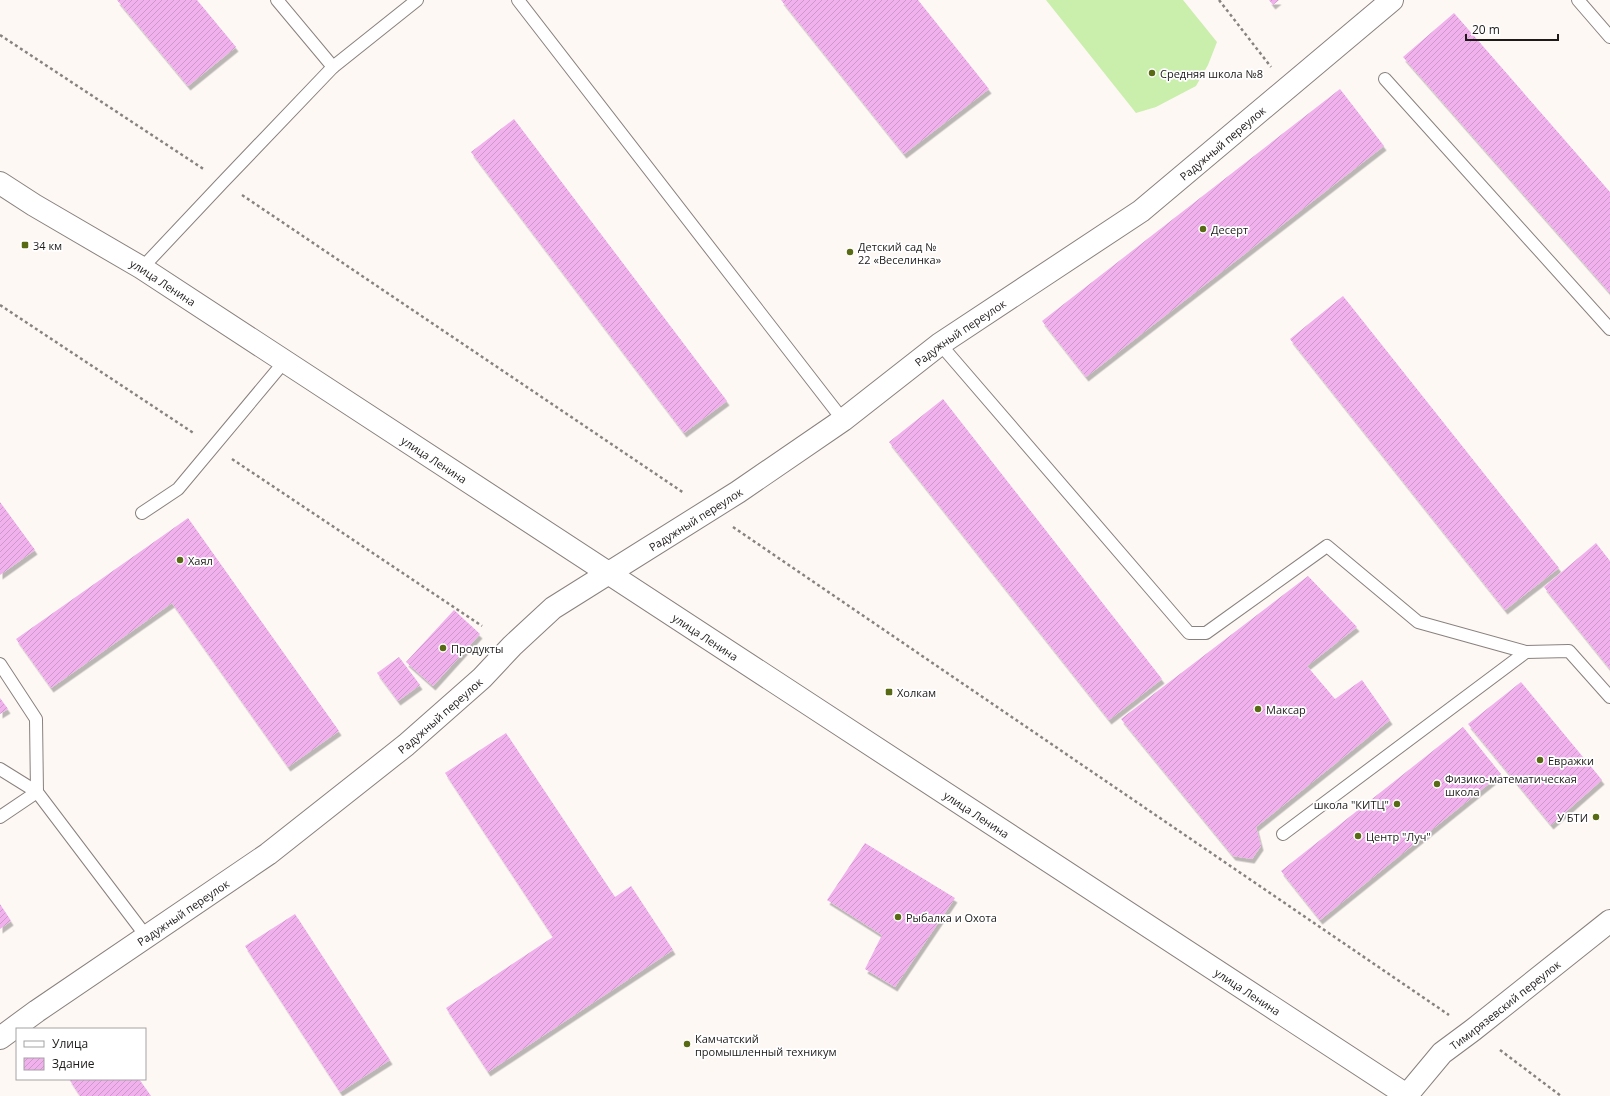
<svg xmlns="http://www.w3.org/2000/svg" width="1610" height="1096" viewBox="0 0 1610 1096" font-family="'Open Sans',sans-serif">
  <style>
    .garden { fill: #caeeac }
    .building { fill: url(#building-hatch); filter: url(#shadow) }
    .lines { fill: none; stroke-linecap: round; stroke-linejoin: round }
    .service-casing { stroke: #89817e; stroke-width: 14 }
    .minor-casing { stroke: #89817e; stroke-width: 24 }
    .primary-casing { stroke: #89817e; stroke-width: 24 }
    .path { stroke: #888381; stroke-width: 2.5; stroke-dasharray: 3 3; stroke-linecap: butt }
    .service { stroke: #fff; stroke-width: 12 }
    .minor { stroke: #fff; stroke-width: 22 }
    .primary { stroke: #fff; stroke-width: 22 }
    .poi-dot { fill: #596a14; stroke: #fff; stroke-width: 1.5 }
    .labels { text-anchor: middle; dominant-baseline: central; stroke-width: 3.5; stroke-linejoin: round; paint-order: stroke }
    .poi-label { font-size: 11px; fill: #1d1a19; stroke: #fff; text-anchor: start }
    .street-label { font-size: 11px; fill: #1d1a19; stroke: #fff }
  </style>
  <defs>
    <pattern id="building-hatch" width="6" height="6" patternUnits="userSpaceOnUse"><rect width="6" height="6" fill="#f0b1ed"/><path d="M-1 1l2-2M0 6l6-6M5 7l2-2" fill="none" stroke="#cd98cb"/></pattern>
    <filter id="shadow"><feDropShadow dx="2.5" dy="4.5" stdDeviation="0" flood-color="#0004"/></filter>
  </defs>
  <rect width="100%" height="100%" fill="#fef8f5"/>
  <path class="garden" d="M 1046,0 L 1183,0 L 1217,42 L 1208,65 L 1196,86 L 1156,107 L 1136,113 Z"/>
  <g class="building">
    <path d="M 117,0 L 197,0 L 236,47 L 188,86 Z"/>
    <path d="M 781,0 L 918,0 L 989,89 L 904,154 Z"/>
    <path d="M 1269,0 L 1279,0 L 1273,5 Z"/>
    <path d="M 1454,13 L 1610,192 L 1610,293 L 1403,57 Z"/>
    <path d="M 1340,89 L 1384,146 L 1086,377 L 1042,321 Z"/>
    <path d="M 514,119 L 727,401 L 684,433 L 471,152 Z"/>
    <path d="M 1343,296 L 1559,568 L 1505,610 L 1290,339 Z"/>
    <path d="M 943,399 L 1162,679 L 1109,720 L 889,442 Z"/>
    <path d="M 0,502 L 35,550 L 0,575 Z"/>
    <path d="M 188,518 L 339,731 L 288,767 L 172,603 L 51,688 L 16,639 Z"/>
    <path d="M 1596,543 L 1610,561 L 1610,669 L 1544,587 Z"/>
    <path d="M 1308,576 L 1357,627 L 1307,666 L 1335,699 L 1362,680 L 1390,720 L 1256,827 L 1261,846 L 1252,859 L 1233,856 L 1121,719 Z"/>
    <path d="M 454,610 L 480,634 L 433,686 L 406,662 Z"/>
    <path d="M 399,657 L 420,685 L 398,701 L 377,673 Z"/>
    <path d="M 1521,682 L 1602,780 L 1551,825 L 1468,724 Z"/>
    <path d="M 0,698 L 8,709 L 0,714 Z"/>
    <path d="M 1463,727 L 1501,774 L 1320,920 L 1281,871 Z"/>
    <path d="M 506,733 L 615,897 L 631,886 L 673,950 L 488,1072 L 446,1008 L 553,937 L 445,773 Z"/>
    <path d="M 865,843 L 955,898 L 895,987 L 865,969 L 882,935 L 827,900 Z"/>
    <path d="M 0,904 L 11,921 L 0,929 Z"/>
    <path d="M 295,914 L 390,1060 L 340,1092 L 245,946 Z"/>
    <path d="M 69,1079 L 139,1079 L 151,1096 L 80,1096 Z"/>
  </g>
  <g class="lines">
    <g class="service-casing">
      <g id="service">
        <path d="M 277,0 L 333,67 L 417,0"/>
        <path d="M 518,0 L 843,420"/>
        <path d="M 1578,0 L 1610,37"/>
        <path d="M 1385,79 L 1610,329"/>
        <path d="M 142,268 L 223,182 L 333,67"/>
        <path d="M 940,344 L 1189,633 L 1206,633 L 1327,546 L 1418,622 L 1526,652"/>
        <path d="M 142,513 L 178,489 L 284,362"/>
        <path d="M 0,664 L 36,719 L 37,792 L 0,817"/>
        <path d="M 0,769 L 37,792 L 146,936"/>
        <path d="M 1283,834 L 1526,652 L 1569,651 L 1610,697"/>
      </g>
    </g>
    <g class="minor-casing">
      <g id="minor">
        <path id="s1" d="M 0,1038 L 37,1011 L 268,854 L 406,745 L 482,678 L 512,646 L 553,608 L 738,492 L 843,420 L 940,344 L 1141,211 L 1392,0"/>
        <path id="s2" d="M 1407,1095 L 1442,1053 L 1473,1030 L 1610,921"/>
      </g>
    </g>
    <g class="primary-casing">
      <g id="primary">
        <path id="s3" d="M 0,183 L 34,205 L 142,268 L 1408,1096"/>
      </g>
    </g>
    <g class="path">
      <path d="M 1219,0 L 1271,67"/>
      <path d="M 0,35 L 205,170"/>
      <path d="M 242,195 L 684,493"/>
      <path d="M 0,305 L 195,434"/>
      <path d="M 232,459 L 482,626"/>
      <path d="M 733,527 L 1449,1015"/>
      <path d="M 1500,1050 L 1561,1096"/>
    </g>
    <use href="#service" class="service"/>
    <use href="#minor" class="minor"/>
    <use href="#primary" class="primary"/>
  </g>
  <g class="poi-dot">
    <circle cx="1152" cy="73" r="4"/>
    <circle cx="1203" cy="229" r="4"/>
    <rect x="21" y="241" width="8" height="8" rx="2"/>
    <circle cx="850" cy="252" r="4"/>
    <circle cx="180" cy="560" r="4"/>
    <circle cx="443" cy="648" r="4"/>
    <rect x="885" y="688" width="8" height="8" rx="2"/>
    <circle cx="1258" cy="709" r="4"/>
    <circle cx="1540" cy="760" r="4"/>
    <circle cx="1437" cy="784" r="4"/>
    <circle cx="1397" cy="804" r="4"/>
    <circle cx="1596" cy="817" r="4"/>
    <circle cx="1358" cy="836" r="4"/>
    <circle cx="898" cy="917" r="4"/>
    <circle cx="687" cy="1044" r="4"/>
  </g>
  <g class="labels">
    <g class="poi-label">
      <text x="1160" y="73">Средняя школа №8</text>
      <text x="1211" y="229">Десерт</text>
      <text x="33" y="245">34 км</text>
      <text x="858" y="246">Детский сад №<tspan x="858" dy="13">22 «Веселинка»</tspan></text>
      <text x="188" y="560">Хаял</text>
      <text x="451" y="648">Продукты</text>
      <text x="897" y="692">Холкам</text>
      <text x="1266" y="709">Максар</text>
      <text x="1548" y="760">Евражки</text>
      <text x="1445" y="778">Физико-математическая<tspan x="1445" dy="13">школа</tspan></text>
      <text x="1389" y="804" text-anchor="end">школа "КИТЦ"</text>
      <text x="1588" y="817" text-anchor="end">У БТИ</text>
      <text x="1366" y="836">Центр "Луч"</text>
      <text x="906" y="917">Рыбалка и Охота</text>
      <text x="695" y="1038">Камчатский<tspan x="695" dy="13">промышленный техникум</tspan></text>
    </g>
    <g class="street-label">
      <text stroke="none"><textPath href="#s1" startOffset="1518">Радужный переулок</textPath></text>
      <text stroke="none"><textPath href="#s3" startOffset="191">улица Ленина</textPath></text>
      <text stroke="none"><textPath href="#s1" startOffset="1194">Радужный переулок</textPath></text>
      <text stroke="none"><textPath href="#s3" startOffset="515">улица Ленина</textPath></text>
      <text stroke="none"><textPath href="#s1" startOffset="870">Радужный переулок</textPath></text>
      <text stroke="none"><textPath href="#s3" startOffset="839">улица Ленина</textPath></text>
      <text stroke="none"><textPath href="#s1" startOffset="546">Радужный переулок</textPath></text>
      <text stroke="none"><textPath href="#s3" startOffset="1163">улица Ленина</textPath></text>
      <text stroke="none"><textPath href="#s1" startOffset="222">Радужный переулок</textPath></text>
      <text stroke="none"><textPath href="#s3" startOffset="1487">улица Ленина</textPath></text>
      <text stroke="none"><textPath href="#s2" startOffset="134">Тимирязевский переулок</textPath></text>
    </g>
  </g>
  <rect x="16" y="1028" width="130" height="52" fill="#ffffff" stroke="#a5a3a3"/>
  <rect x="24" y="1041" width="20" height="6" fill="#ffffff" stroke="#a5a3a3"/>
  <text x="52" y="1048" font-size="12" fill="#1d1a19">Улица</text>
  <rect x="24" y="1058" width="20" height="12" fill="url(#building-hatch)" stroke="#a5a3a3"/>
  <text x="52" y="1068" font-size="12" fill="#1d1a19">Здание</text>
  <path d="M1466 34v6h92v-6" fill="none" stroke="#1d1a19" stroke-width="2"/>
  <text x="1472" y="34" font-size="12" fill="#1d1a19" stroke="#ffffff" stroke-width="3" paint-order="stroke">20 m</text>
</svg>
